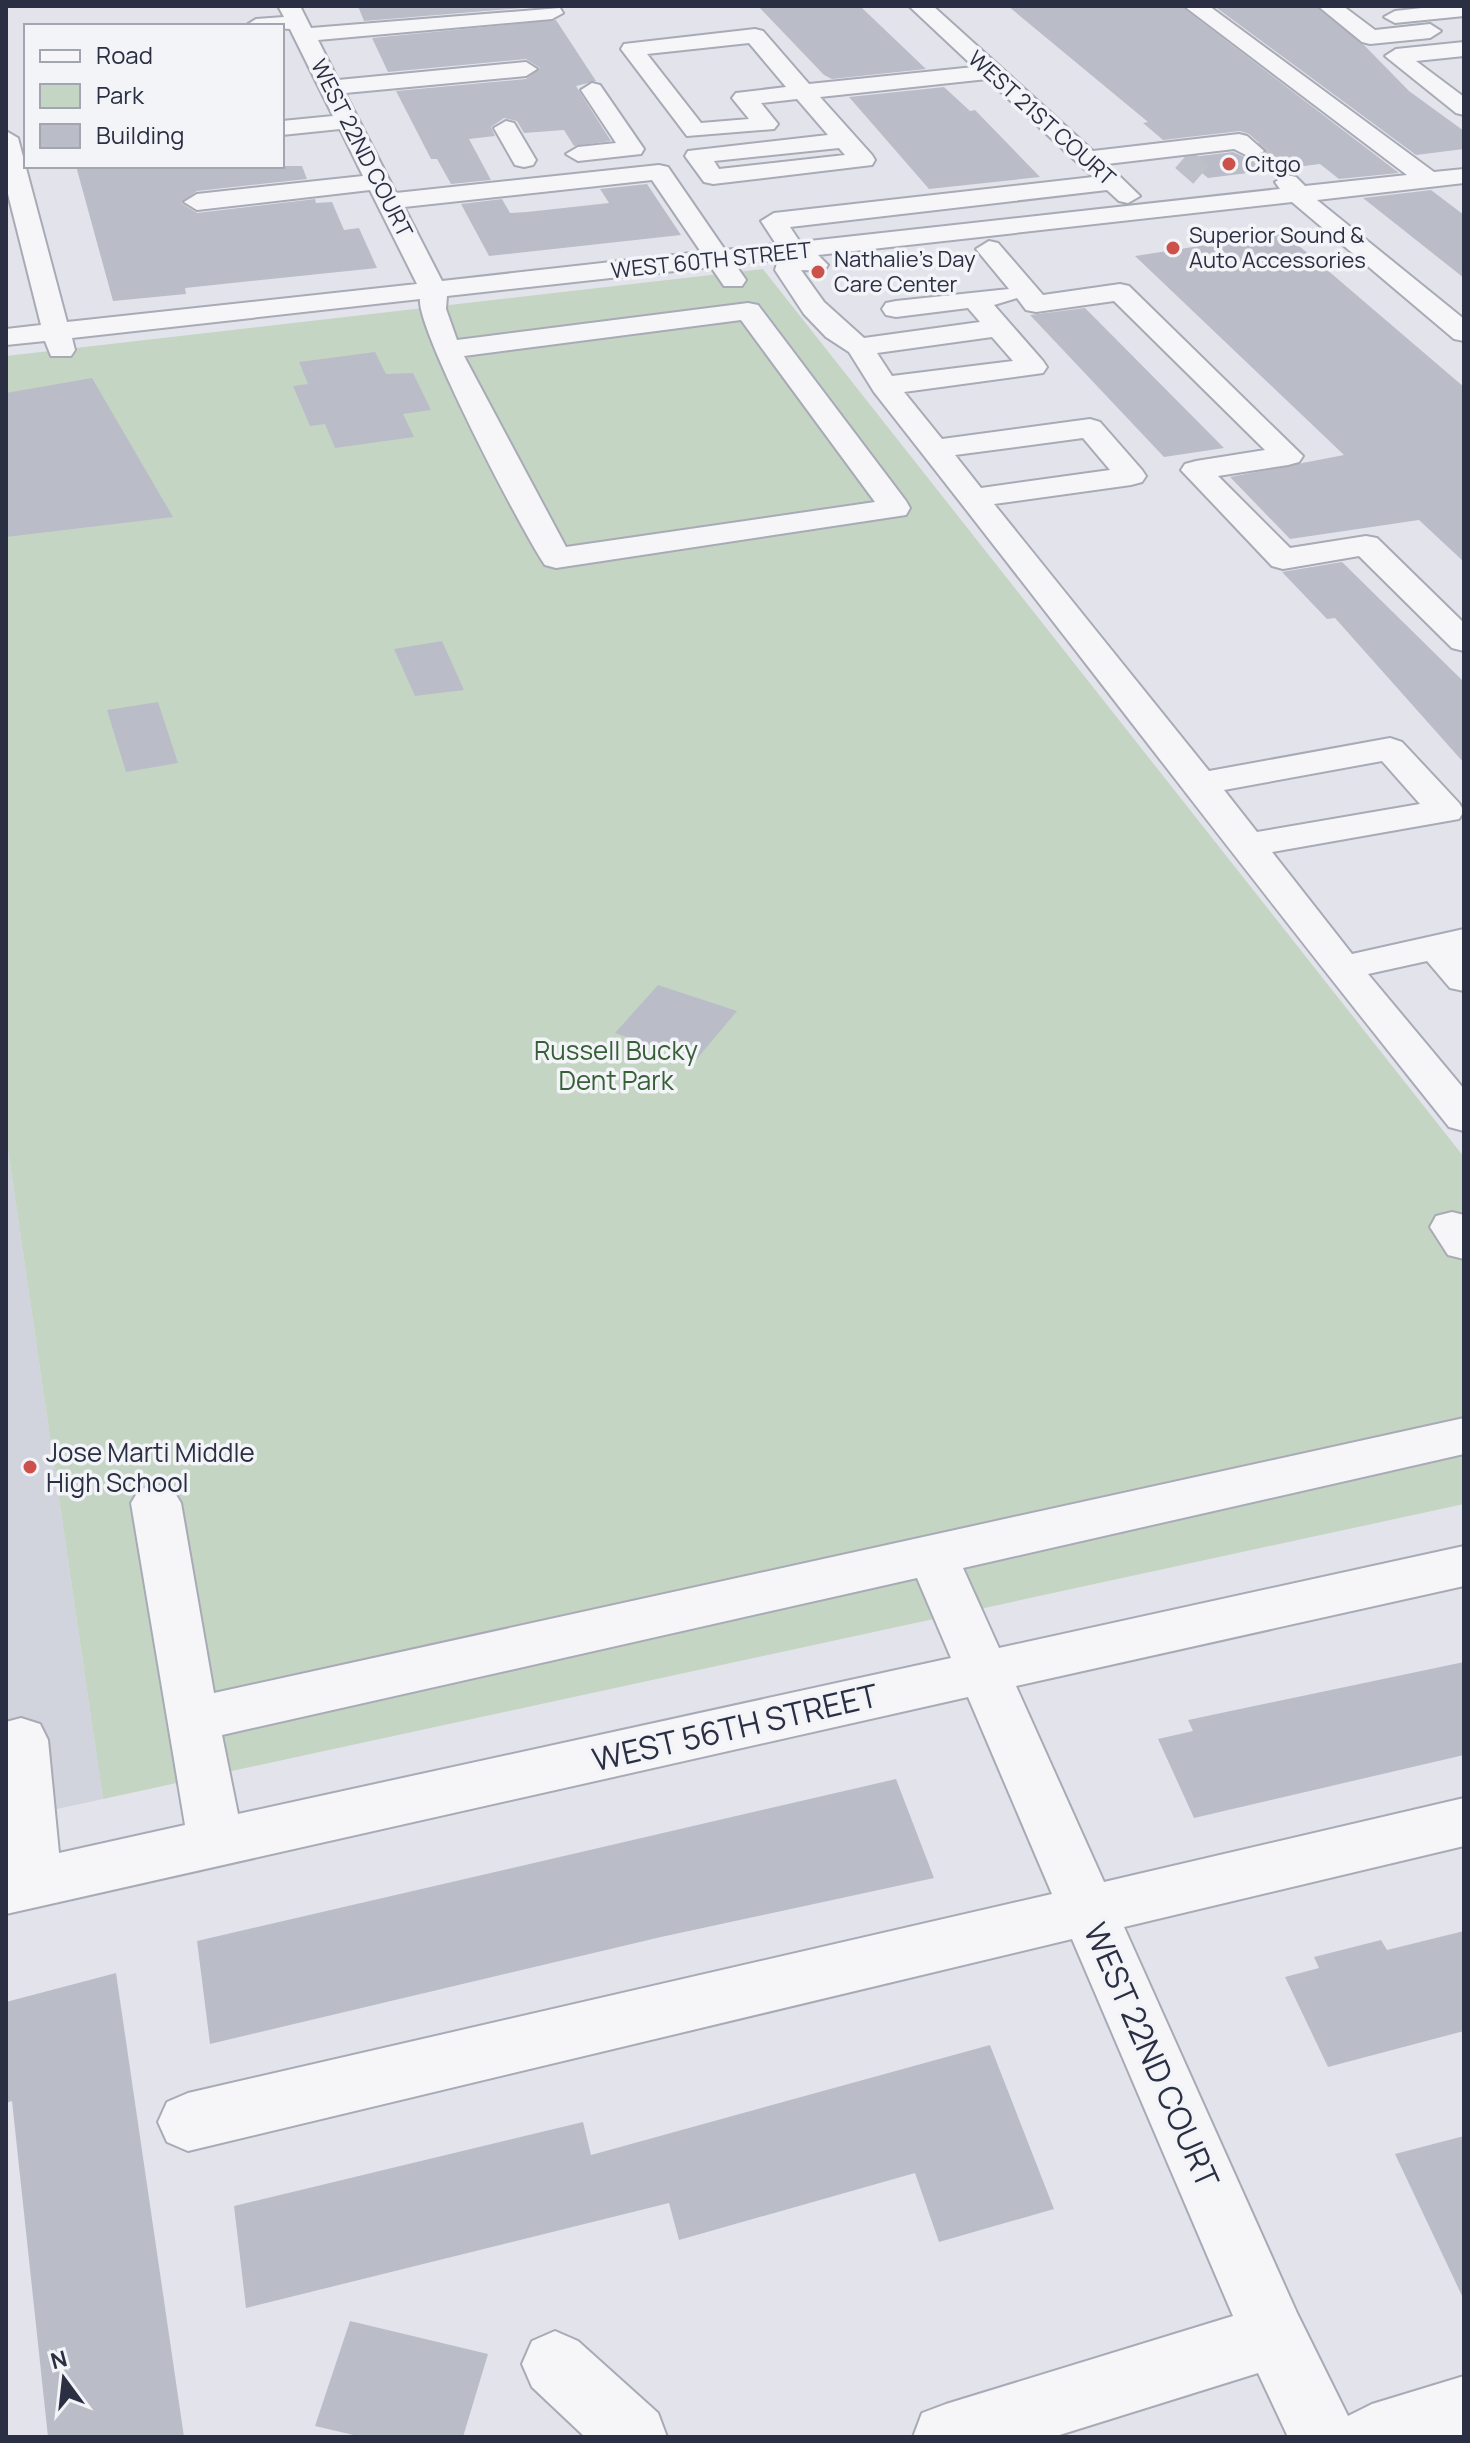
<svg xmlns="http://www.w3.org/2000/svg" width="1470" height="2443" viewBox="0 0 1470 2443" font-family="Manrope,sans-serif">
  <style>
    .built { fill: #d1d3dd }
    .green { fill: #c5d5c4 }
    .building { fill: #babdc8 }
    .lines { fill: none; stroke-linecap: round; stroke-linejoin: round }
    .minor-tunnel { stroke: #bec0c9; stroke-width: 24; stroke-dasharray: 24 12; stroke-linecap: butt }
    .minor-casing { stroke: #a8aab5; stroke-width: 4 }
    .minor { fill: #f6f6f9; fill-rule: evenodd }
    .poi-dot { fill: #cd514b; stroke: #f3f4f8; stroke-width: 3 }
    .labels { text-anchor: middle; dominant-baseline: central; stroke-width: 7; stroke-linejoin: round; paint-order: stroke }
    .far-street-label { font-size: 22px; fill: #2b2f43; stroke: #f3f4f8 }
    .far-poi-label { font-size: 22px; fill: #2b2f43; stroke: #f3f4f8; text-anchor: start }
    .park-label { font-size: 26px; fill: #385f38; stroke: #f3f4f8 }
    .poi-label { font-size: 26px; fill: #2b2f43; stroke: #f3f4f8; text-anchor: start }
    .near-street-label { font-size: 32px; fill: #2b2f43; stroke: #f3f4f8 }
  </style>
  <rect width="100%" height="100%" fill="#e3e4eb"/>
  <path class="built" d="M 6,1136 L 103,1799 L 6,1820 Z"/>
  <path class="green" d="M 763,269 L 1464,1157 L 1464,1504 L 103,1799 L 6,1136 L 6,356 Z"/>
  <g class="building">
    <path d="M 358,6 L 547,6 L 364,21 Z"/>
    <path d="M 758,6 L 860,6 L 926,69 L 832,79 L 824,75 Z"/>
    <path d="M 1008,6 L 1181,6 L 1399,173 L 1339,179 L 1320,164 L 1208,178 L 1184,158 L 1233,152 L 1254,161 L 1266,154 L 1266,149 L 1249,134 L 1240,131 L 1163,140 L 1143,123 L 1148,122 Z"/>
    <path d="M 1214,6 L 1315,6 L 1365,46 L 1409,91 L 1464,131 L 1464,149 L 1416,155 Z"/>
    <path d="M 556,20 L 596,81 L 576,86 L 611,141 L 574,146 L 564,130 L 524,133 L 517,121 L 504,118 L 491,127 L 495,136 L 469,139 L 491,180 L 451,184 L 437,159 L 431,159 L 396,91 L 526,79 L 540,68 L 526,59 L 388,72 L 372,38 Z"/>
    <path d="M 944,87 L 970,111 L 975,110 L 1040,177 L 929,189 L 849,97 Z"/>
    <path d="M 76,166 L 302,166 L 307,179 L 197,191 L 181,203 L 197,213 L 315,199 L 316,203 L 332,202 L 344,230 L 359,228 L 377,268 L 185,288 L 186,294 L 113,301 Z"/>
    <path d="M 647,184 L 681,235 L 489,256 L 461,204 L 502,199 L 510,213 L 527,212 L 609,203 L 600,189 Z"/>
    <path d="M 1431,190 L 1464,215 L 1464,278 L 1363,198 Z"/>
    <path d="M 1284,233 L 1464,387 L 1464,562 L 1419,520 L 1290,539 L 1230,477 L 1344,455 L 1135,256 Z"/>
    <path d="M 1085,308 L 1224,448 L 1164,457 L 1030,315 Z"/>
    <path d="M 375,352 L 386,374 L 413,373 L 431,410 L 403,414 L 414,437 L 335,448 L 325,424 L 310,426 L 293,386 L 308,384 L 299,362 Z"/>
    <path d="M 92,378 L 173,517 L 6,537 L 6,393 Z"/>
    <path d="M 1342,562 L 1464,682 L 1464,763 L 1335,618 L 1327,619 L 1282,572 Z"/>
    <path d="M 442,641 L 464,690 L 415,696 L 394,649 Z"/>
    <path d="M 158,702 L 178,763 L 126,772 L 107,710 Z"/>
    <path d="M 658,985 L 737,1011 L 695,1061 L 615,1033 Z"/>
    <path d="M 1464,1662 L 1464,1755 L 1194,1818 L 1158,1739 L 1193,1731 L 1188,1720 Z"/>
    <path d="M 896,1779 L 934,1878 L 661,1937 L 210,2044 L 197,1941 Z"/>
    <path d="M 1464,1931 L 1464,2031 L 1328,2067 L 1285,1977 L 1319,1968 L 1314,1957 L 1381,1940 L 1387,1950 Z"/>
    <path d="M 116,1973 L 184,2437 L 48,2437 L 12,2101 L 6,2103 L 6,2002 Z"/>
    <path d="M 990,2045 L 1054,2209 L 939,2242 L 915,2173 L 679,2240 L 669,2203 L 246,2308 L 234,2206 L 583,2122 L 591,2155 Z"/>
    <path d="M 1464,2136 L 1464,2300 L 1395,2154 Z"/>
    <path d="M 350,2321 L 488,2354 L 463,2437 L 362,2437 L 315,2426 Z"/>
  </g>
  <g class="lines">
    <g class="minor-tunnel">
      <path d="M 1252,151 L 1275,170"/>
      <path d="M 1183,159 L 1206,179"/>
    </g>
    <g class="minor-casing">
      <g id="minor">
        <path d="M 278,6 L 300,6 L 311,28 L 560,8 L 563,13 L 552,19 L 318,40 L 338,80 L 526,62 L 537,69 L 526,76 L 345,93 L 396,193 L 659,165 L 668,167 L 725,250 L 776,244 L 761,221 L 774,213 L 1093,177 L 987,79 L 820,97 L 872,155 L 875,160 L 872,165 L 713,184 L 704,182 L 685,156 L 688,151 L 828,135 L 797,99 L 761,103 L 778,124 L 774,129 L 687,136 L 621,49 L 624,44 L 755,29 L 763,31 L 809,84 L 974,67 L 909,6 L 933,6 L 1093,151 L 1239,134 L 1247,136 L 1264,151 L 1252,158 L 1234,149 L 1107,164 L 1140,196 L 1128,203 L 1119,201 L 1107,190 L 790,227 L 800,242 L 1280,189 L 1275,182 L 1287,175 L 1296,177 L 1305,186 L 1407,175 L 1184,6 L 1209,6 L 1434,172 L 1464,169 L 1464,183 L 1317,200 L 1464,319 L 1464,341 L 1454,339 L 1292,202 L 818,255 L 828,265 L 824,271 L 801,270 L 824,302 L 864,338 L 980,322 L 968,308 L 896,317 L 886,315 L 882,309 L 886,303 L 896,301 L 1009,289 L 976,249 L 989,241 L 998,243 L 1043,295 L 1120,284 L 1129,286 L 1303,456 L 1299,462 L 1288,465 L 1218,476 L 1290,548 L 1366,536 L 1377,538 L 1464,623 L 1464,651 L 1452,648 L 1359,556 L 1283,569 L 1272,566 L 1181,470 L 1185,464 L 1196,461 L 1265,450 L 1114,301 L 1036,312 L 1026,310 L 1017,298 L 994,305 L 1043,361 L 1047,367 L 1043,373 L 904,392 L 942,439 L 1090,419 L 1100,422 L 1142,470 L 1146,476 L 1142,482 L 1131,485 L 994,504 L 1209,771 L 1390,738 L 1402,742 L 1459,803 L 1464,811 L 1459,819 L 1272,852 L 1352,954 L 1464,929 L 1464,991 L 1450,988 L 1427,961 L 1368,974 L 1464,1089 L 1464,1131 L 1449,1127 C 1254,884 1066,636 874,392 L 849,352 L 826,337 L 804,314 L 775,270 L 778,260 L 735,264 L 746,280 L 742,286 L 724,286 L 711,267 L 447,296 L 446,309 L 457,340 L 748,303 L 758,305 L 906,501 L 910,508 L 906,515 L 556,568 L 545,565 C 522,532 416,328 420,299 L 72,338 L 75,350 L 71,356 L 51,356 L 45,341 L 6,345 L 6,329 L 41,325 L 6,186 L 6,131 L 18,138 L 67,322 L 417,284 L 370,190 L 197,210 L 184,202 L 197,194 L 363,176 L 340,129 L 282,135 L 282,121 L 333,116 L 290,29 L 245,26 L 256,19 L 284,17 ZM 749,43 L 786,87 L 736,93 L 732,98 L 749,119 L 701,123 L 647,54 ZM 839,148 L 845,155 L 719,169 L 714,161 ZM 652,180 L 701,252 L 442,281 L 404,207 ZM 741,320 L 875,502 L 566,547 L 464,356 ZM 992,337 L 1013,361 L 892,376 L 877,353 ZM 1083,438 L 1110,470 L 981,488 L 955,455 ZM 1382,761 L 1420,804 L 1257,832 L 1224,790 Z"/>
        <path d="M 1318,6 L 1343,6 L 1375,30 L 1430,24 L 1441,31 L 1430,38 L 1370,44 L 1362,42 Z"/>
        <path d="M 1440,6 L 1464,6 L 1464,16 L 1395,23 L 1384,17 L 1395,11 Z"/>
        <path d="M 1464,42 L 1464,56 L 1416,61 L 1464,97 L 1464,115 L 1456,113 L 1385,56 L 1396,49 Z"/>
        <path d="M 592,83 L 600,85 L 644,149 L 641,154 L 578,161 L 566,154 L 578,147 L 616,143 L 581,90 Z"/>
        <path d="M 506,121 L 514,123 L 536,160 L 533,165 L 524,167 L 515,165 L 494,128 Z"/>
        <path d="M 1452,1212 L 1464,1215 L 1464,1259 L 1448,1255 L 1430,1227 L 1436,1216 Z"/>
        <path d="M 1464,1418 L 1464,1454 L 963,1568 L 999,1648 L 1464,1546 L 1464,1586 L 1016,1686 L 1104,1882 L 1464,1798 L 1464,1846 L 1124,1927 L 1297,2313 L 1348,2416 L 1372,2404 L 1464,2376 L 1464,2437 L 1288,2437 L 1258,2373 L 1053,2437 L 913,2437 L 922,2413 L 946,2404 L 1233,2316 L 1072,1939 L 188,2151 L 167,2142 L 158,2122 L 167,2102 L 188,2093 L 1052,1894 L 968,1697 L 6,1914 L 6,1722 L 21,1718 L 40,1724 L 48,1740 L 59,1853 L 185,1825 L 131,1503 L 139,1490 L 156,1484 L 173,1490 L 181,1503 L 214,1693 ZM 917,1578 L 951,1658 L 238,1814 L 222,1735 Z"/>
        <path d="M 555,2331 L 578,2341 L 658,2413 L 667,2437 L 585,2437 L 532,2387 L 522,2364 L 532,2341 Z"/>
      </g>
    </g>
    <use href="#minor" class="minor"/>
  </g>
  <g class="poi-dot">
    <circle cx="1229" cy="164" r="8"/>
    <circle cx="1173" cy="248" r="8"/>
    <circle cx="818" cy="272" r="8"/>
    <circle cx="30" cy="1467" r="8"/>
  </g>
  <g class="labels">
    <g class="far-street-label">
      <text transform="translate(1042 118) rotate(42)">WEST 21ST COURT</text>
      <text transform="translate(362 148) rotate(63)">WEST 22ND COURT</text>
      <text transform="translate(711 260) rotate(-6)">WEST 60TH STREET</text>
    </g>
    <g class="far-poi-label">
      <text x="1245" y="164">Citgo</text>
      <text x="1189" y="235">Superior Sound &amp;<tspan x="1189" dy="25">Auto Accessories</tspan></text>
      <text x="834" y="259">Nathalie's Day<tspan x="834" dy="25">Care Center</tspan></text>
    </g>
    <g class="park-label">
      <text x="616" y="1050">Russell Bucky<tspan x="616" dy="30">Dent Park</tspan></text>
    </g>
    <g class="poi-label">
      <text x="46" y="1452">Jose Marti Middle<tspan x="46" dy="30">High School</tspan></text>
    </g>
    <g class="near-street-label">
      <text transform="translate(735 1727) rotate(-13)">WEST 56TH STREET</text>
      <text transform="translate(1152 2055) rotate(66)">WEST 22ND COURT</text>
    </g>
  </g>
  <rect width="1470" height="2443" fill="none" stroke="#2b2f43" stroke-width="16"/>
  <rect x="24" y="24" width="260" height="144" fill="#f3f4f8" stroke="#a3a5b0" stroke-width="2"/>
  <rect x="40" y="50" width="40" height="12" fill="#f6f6f9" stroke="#a3a5b0" stroke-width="2"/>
  <text x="96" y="64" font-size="24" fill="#2b2f43">Road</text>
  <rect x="40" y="84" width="40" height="24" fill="#c5d5c4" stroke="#a3a5b0" stroke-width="2"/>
  <text x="96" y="104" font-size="24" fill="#2b2f43">Park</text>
  <rect x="40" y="124" width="40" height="24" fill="#babdc8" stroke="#a3a5b0" stroke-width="2"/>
  <text x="96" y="144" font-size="24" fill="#2b2f43">Building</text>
  <g transform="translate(64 2379) rotate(345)" stroke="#f3f4f8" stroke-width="6" paint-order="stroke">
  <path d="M0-6L14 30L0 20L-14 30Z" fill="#2b2f43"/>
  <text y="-12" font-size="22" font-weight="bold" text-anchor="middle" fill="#2b2f43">N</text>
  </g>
</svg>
